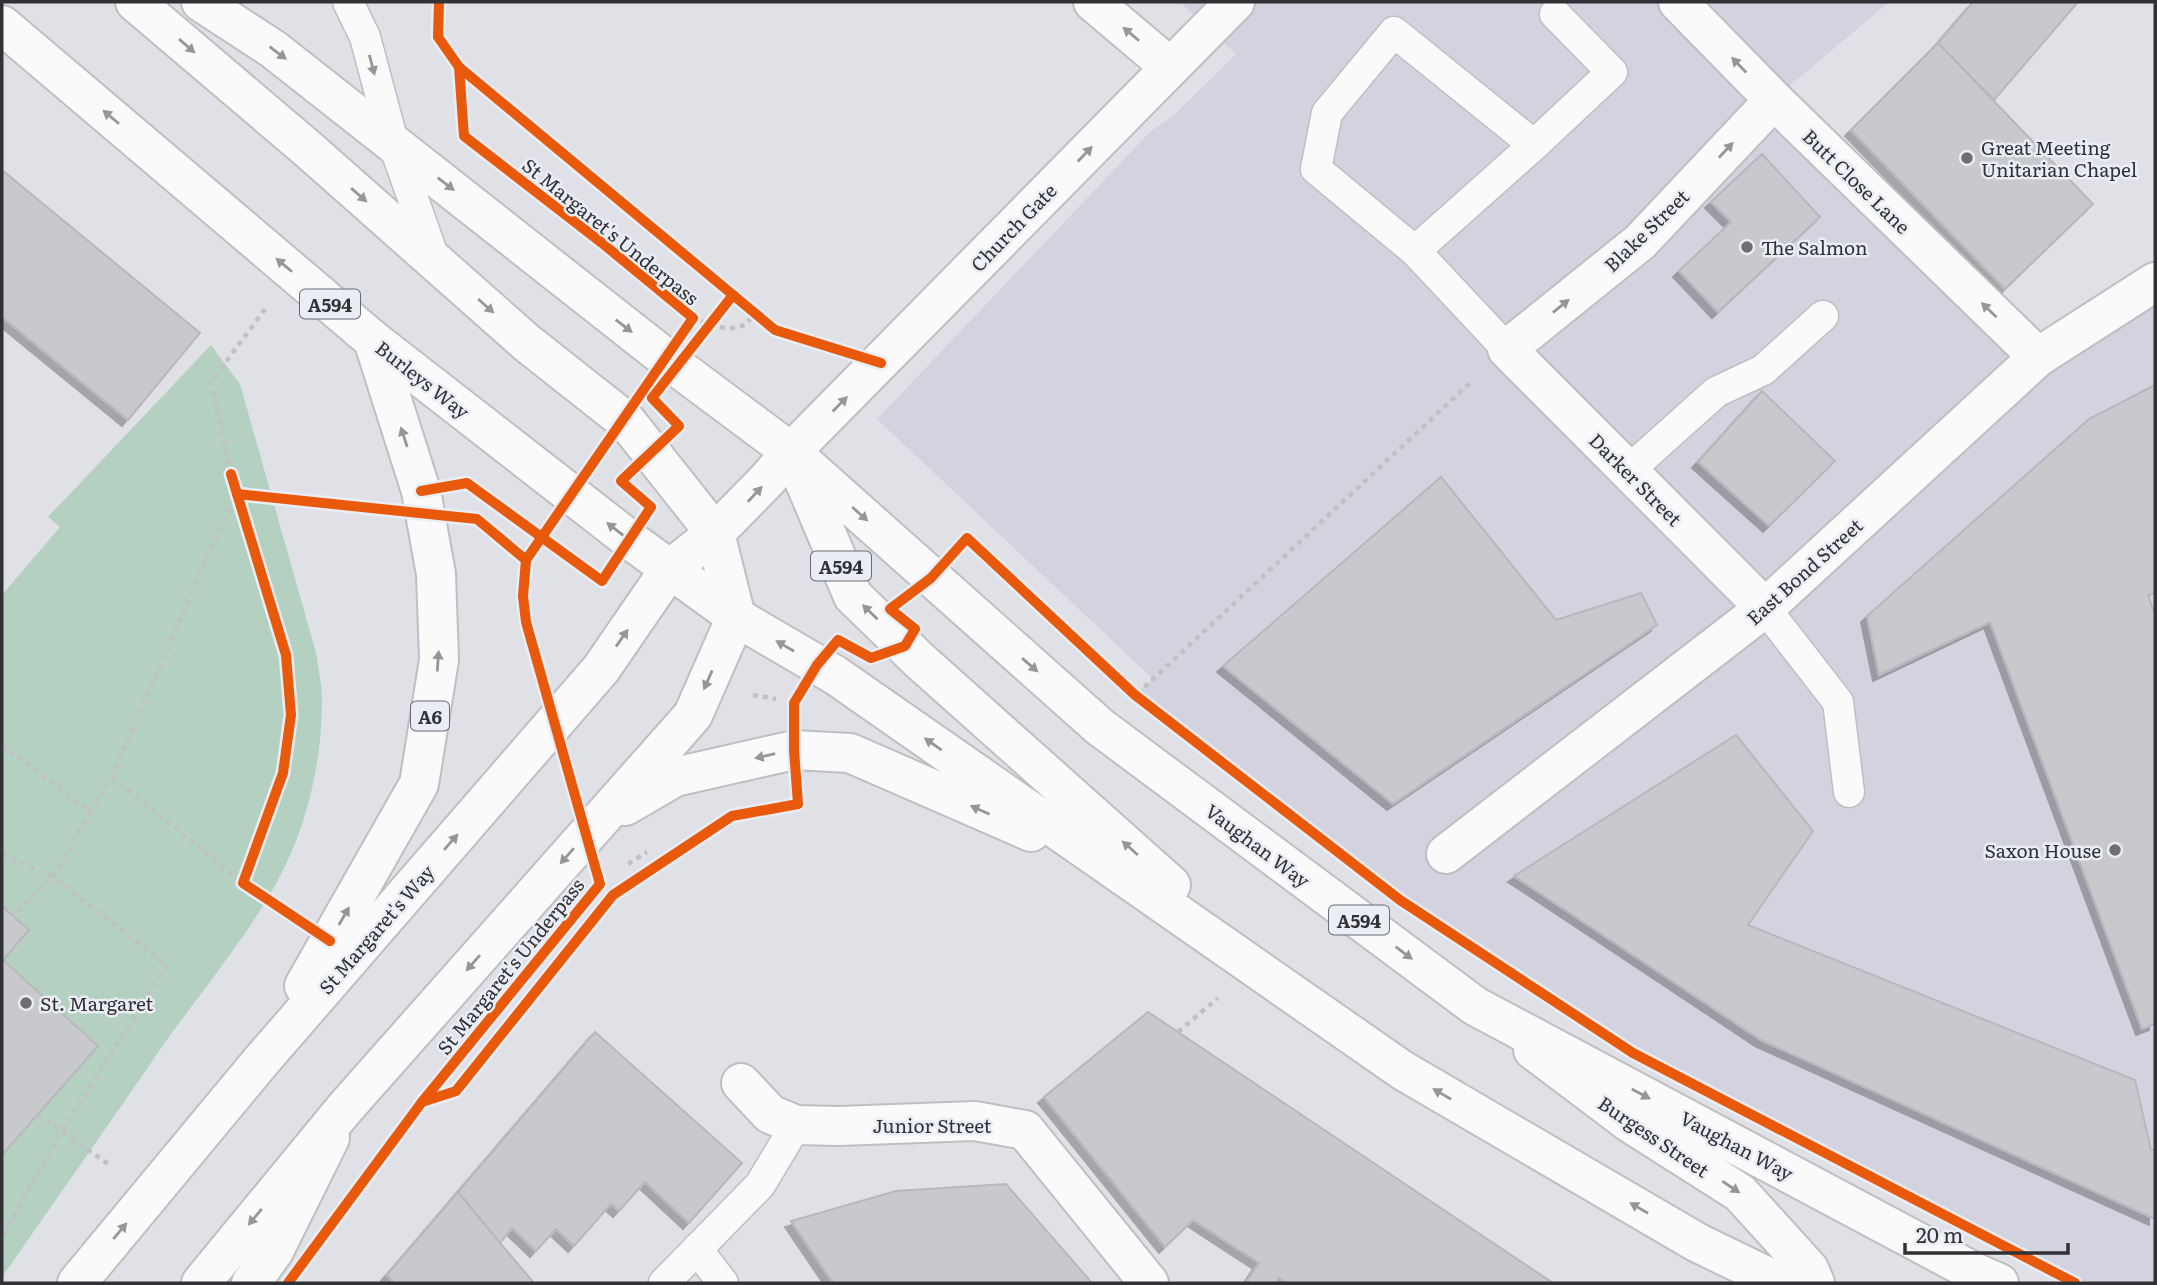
<svg xmlns="http://www.w3.org/2000/svg" width="2157" height="1285" viewBox="0 0 2157 1285" font-family="Literata,serif">
  <style>
    .built { fill: #d2d3de }
    .green { fill: #b4d0c0 }
    .building { fill: #c8c9cc; stroke: #b7b8bc; stroke-width: 2; filter: url(#shadow) }
    .lines { fill: none; stroke-linecap: round; stroke-linejoin: round }
    .lane-casing { stroke: #bebfc2; stroke-width: 33 }
    .street-casing { stroke: #bebfc2; stroke-width: 42 }
    .secondary-casing { stroke: #bebfc2; stroke-width: 42 }
    .primary-casing { stroke: #bebfc2; stroke-width: 42 }
    .path { stroke: #c0c1c2; stroke-width: 4.5; stroke-dasharray: 5 5; stroke-linecap: butt }
    .lane { stroke: #fafafb; stroke-width: 30 }
    .street { stroke: #fafafb; stroke-width: 38 }
    .secondary { stroke: #fafafb; stroke-width: 38 }
    .primary { stroke: #fafafb; stroke-width: 38 }
    .cycleway-casing { stroke: #ebedf5; stroke-width: 15 }
    .cycleway { stroke: #e8590c; stroke-width: 10 }
    .oneway { fill: #969698 }
    .poi-dot { fill: #6e6f73; stroke: #ebedf5; stroke-width: 2.5 }
    .labels { text-anchor: middle; dominant-baseline: central; stroke-width: 5; stroke-linejoin: round; paint-order: stroke }
    .shield { fill: #ebedf5; stroke: #696a6f; stroke-width: 2 }
    .shield-label { font-size: 18px; font-weight: bold; fill: #313235 }
    .poi-label { font-size: 19px; fill: #313235; stroke: #ebedf5; text-anchor: start }
    .street-label { font-size: 19px; fill: #313235; stroke: #ebedf5 }
  </style>
  <defs>
    <filter id="shadow"><feDropShadow dx="-6" dy="6" stdDeviation="0" flood-color="#0004"/></filter>
  </defs>
  <rect width="100%" height="100%" fill="#e0e1e6"/>
  <path class="built" d="M 1180,2 L 1889,2 L 1774,99 L 2038,357 L 2155,282 L 2155,1283 L 2075,1283 L 1987,1239 L 1633,1053 L 1400,900 L 1135,695 L 1198,636 L 1152,678 L 877,419 L 1151,131 L 1173,116 L 1236,54 Z"/>
  <path class="green" d="M 211,345 L 240,384 L 316,653 C 318,667 321,681 322,695 C 323,757 308,825 278,880 C 247,937 204,988 166,1041 C 112,1120 57,1198 2,1277 L 2,595 L 60,527 L 48,517 Z"/>
  <g class="building">
    <path d="M 1973,2 L 2078,2 L 1994,100 L 1938,43 Z"/>
    <path d="M 1938,43 L 2093,204 L 2005,289 L 1851,130 Z"/>
    <path d="M 1762,154 L 1820,217 L 1718,312 L 1679,271 L 1731,222 L 1711,202 Z"/>
    <path d="M 2,170 L 200,333 L 128,420 L 2,317 Z"/>
    <path d="M 2155,385 L 2155,593 L 2148,595 L 2155,615 L 2155,1024 L 2142,1029 L 1990,622 L 1879,675 L 1867,616 L 2089,419 Z"/>
    <path d="M 1762,391 L 1835,461 L 1769,526 L 1698,462 Z"/>
    <path d="M 1441,477 L 1556,620 L 1641,593 L 1657,625 L 1393,804 L 1223,666 Z"/>
    <path d="M 1736,735 L 1813,831 L 1748,925 L 2135,1080 L 2151,1150 L 2155,1150 L 2155,1219 L 1761,1040 L 1514,876 Z"/>
    <path d="M 2,906 L 29,930 L 3,960 L 98,1046 L 2,1155 Z"/>
    <path d="M 1148,1012 L 1178,1032 L 1553,1283 L 1286,1283 L 1279,1278 L 1276,1283 L 1246,1283 L 1259,1263 L 1193,1220 L 1165,1247 L 1044,1097 Z"/>
    <path d="M 595,1032 L 742,1163 L 689,1223 L 645,1182 L 619,1211 L 611,1204 L 574,1246 L 556,1229 L 536,1251 L 512,1228 L 500,1243 L 458,1192 Z"/>
    <path d="M 1006,1184 L 1092,1283 L 833,1283 L 791,1221 L 896,1191 Z"/>
    <path d="M 458,1192 L 500,1243 L 534,1283 L 394,1283 L 387,1275 Z"/>
  </g>
  <g class="lines">
    <g class="lane-casing">
      <g id="lane">
        <path d="M 348,2 L 365,37 L 393,142 L 435,261"/>
        <path d="M 1534,145 L 1612,72 L 1555,14"/>
        <path d="M 1415,251 L 1316,169 L 1327,113 L 1394,32 L 1534,145 L 1415,251 L 1507,349"/>
        <path d="M 1628,471 L 1716,392 L 1763,370 L 1823,316"/>
        <path d="M 1765,608 L 1838,702 L 1849,792"/>
        <path d="M 697,1249 L 723,1283"/>
        <path d="M 664,1283 L 760,1185 L 796,1125"/>
      </g>
    </g>
    <g class="street-casing">
      <g id="street">
        <path d="M 1093,2 L 1170,67"/>
        <path d="M 1678,2 L 1774,100 L 2038,357"/>
        <path d="M 791,452 L 1235,2"/>
        <path d="M 1765,608 L 1507,349 L 1640,242 L 1774,100"/>
        <path d="M 1446,854 L 1765,608 L 2038,357 L 2155,282"/>
        <path d="M 1533,1050 L 1630,1123 L 1740,1193 L 1809,1269 L 1815,1283"/>
        <path d="M 741,1083 L 770,1114 L 796,1125 L 839,1126 L 975,1121 L 1025,1130 L 1149,1283"/>
      </g>
    </g>
    <g class="secondary-casing">
      <path id="secondary" d="M 251,1283 L 274,1251 L 330,1138"/>
    </g>
    <g class="primary-casing">
      <g id="primary">
        <path d="M 135,2 L 309,150 L 527,343 L 627,422 L 715,533 L 736,617"/>
        <path d="M 201,2 L 273,49 L 677,367 L 791,452 L 1100,727 L 1475,1006 L 1976,1273 L 1999,1283"/>
        <path d="M 2,25 L 373,340 L 630,540 L 736,617 L 835,675 L 1402,1070 L 1698,1243 L 1781,1283"/>
        <path d="M 797,464 L 853,596 L 919,660 L 1171,885"/>
        <path d="M 625,806 L 675,777 L 794,750 L 850,753 L 1031,832"/>
        <path d="M 304,986 L 419,784 L 439,660 L 436,574 L 421,491 L 373,340"/>
        <path d="M 77,1283 L 262,1060 L 601,669 L 669,570 L 715,533 L 767,480 L 791,452"/>
        <path d="M 201,1283 L 345,1108 L 693,715 L 736,617"/>
      </g>
    </g>
    <g class="path">
      <path d="M 701,321 C 712,326 730,331 742,326 C 747,323 752,317 756,314"/>
      <path d="M 231,474 L 211,382 L 265,309"/>
      <path d="M 1137,694 L 1471,382"/>
      <path d="M 753,695 L 776,699"/>
      <path d="M 2,745 L 90,812 L 53,877 L 167,965 L 62,1131 L 2,1237"/>
      <path d="M 112,777 L 243,883"/>
      <path d="M 90,812 L 112,777 L 208,554 L 237,494"/>
      <path d="M 2,854 L 53,877 L 13,915"/>
      <path d="M 628,864 L 647,852"/>
      <path d="M 1178,1032 L 1218,998"/>
      <path d="M 38,1115 L 111,1166"/>
    </g>
    <use href="#lane" class="lane"/>
    <use href="#street" class="street"/>
    <use href="#secondary" class="secondary"/>
    <use href="#primary" class="primary"/>
    <g class="cycleway-casing">
      <g id="cycleway">
        <path d="M 439,2 L 438,37 L 459,67 L 733,295 L 775,330 L 881,363"/>
        <path d="M 231,474 L 286,655 L 291,715 L 283,773 L 243,883 L 330,941"/>
        <path d="M 421,491 L 467,483 L 602,581 L 651,507 L 621,481 L 679,426 L 652,398 L 733,295"/>
        <path d="M 237,494 L 477,519 L 526,560"/>
        <path d="M 422,1102 L 600,884 L 526,622 L 523,596 L 526,560 L 693,318 L 602,243 L 464,136 L 459,67"/>
        <path d="M 288,1283 L 422,1102 L 456,1091 L 613,895 L 732,816 L 798,804 L 794,750 L 794,703 L 817,665 L 838,640 L 871,658 L 905,646 L 915,629 L 890,609 L 931,578 L 967,538 L 1135,695 L 1400,900 L 1633,1053 L 2075,1283"/>
      </g>
    </g>
    <use href="#cycleway" class="cycleway"/>
  </g>
  <defs><path id="oneway-solid" d="M-6-.8H1V-3.2L6.5 0L1 3.2V.8H-6Z" transform="scale(1.75)"/></defs>
  <g class="oneway">
    <use href="#oneway-solid" transform="translate(1131 34) rotate(-140)"/>
    <use href="#oneway-solid" transform="translate(187 46) rotate(41)"/>
    <use href="#oneway-solid" transform="translate(278 53) rotate(37)"/>
    <use href="#oneway-solid" transform="translate(372 65) rotate(75)"/>
    <use href="#oneway-solid" transform="translate(1739 65) rotate(-134)"/>
    <use href="#oneway-solid" transform="translate(111 117) rotate(-140)"/>
    <use href="#oneway-solid" transform="translate(1726 150) rotate(-47)"/>
    <use href="#oneway-solid" transform="translate(1085 154) rotate(-46)"/>
    <use href="#oneway-solid" transform="translate(446 184) rotate(38)"/>
    <use href="#oneway-solid" transform="translate(359 195) rotate(41)"/>
    <use href="#oneway-solid" transform="translate(284 265) rotate(-140)"/>
    <use href="#oneway-solid" transform="translate(486 306) rotate(42)"/>
    <use href="#oneway-solid" transform="translate(1561 306) rotate(-39)"/>
    <use href="#oneway-solid" transform="translate(1989 310) rotate(-136)"/>
    <use href="#oneway-solid" transform="translate(624 326) rotate(38)"/>
    <use href="#oneway-solid" transform="translate(840 404) rotate(-45)"/>
    <use href="#oneway-solid" transform="translate(404 437) rotate(-108)"/>
    <use href="#oneway-solid" transform="translate(755 494) rotate(-47)"/>
    <use href="#oneway-solid" transform="translate(860 514) rotate(42)"/>
    <use href="#oneway-solid" transform="translate(615 529) rotate(-142)"/>
    <use href="#oneway-solid" transform="translate(870 612) rotate(-136)"/>
    <use href="#oneway-solid" transform="translate(622 638) rotate(-55)"/>
    <use href="#oneway-solid" transform="translate(785 646) rotate(-150)"/>
    <use href="#oneway-solid" transform="translate(438 661) rotate(-86)"/>
    <use href="#oneway-solid" transform="translate(1030 665) rotate(41)"/>
    <use href="#oneway-solid" transform="translate(708 680) rotate(114)"/>
    <use href="#oneway-solid" transform="translate(933 744) rotate(-145)"/>
    <use href="#oneway-solid" transform="translate(765 756) rotate(167)"/>
    <use href="#oneway-solid" transform="translate(980 810) rotate(-156)"/>
    <use href="#oneway-solid" transform="translate(451 842) rotate(-49)"/>
    <use href="#oneway-solid" transform="translate(1130 848) rotate(-138)"/>
    <use href="#oneway-solid" transform="translate(567 856) rotate(131)"/>
    <use href="#oneway-solid" transform="translate(344 916) rotate(-60)"/>
    <use href="#oneway-solid" transform="translate(1404 953) rotate(37)"/>
    <use href="#oneway-solid" transform="translate(473 963) rotate(131)"/>
    <use href="#oneway-solid" transform="translate(1442 1094) rotate(-150)"/>
    <use href="#oneway-solid" transform="translate(1641 1094) rotate(28)"/>
    <use href="#oneway-solid" transform="translate(1731 1187) rotate(34)"/>
    <use href="#oneway-solid" transform="translate(1639 1208) rotate(-150)"/>
    <use href="#oneway-solid" transform="translate(255 1217) rotate(130)"/>
    <use href="#oneway-solid" transform="translate(120 1231) rotate(-50)"/>
  </g>
  <g class="poi-dot">
    <circle cx="1967" cy="158" r="7"/>
    <circle cx="1747" cy="247" r="7"/>
    <circle cx="2115" cy="850" r="7"/>
    <circle cx="26" cy="1003" r="7"/>
  </g>
  <g class="labels">
    <g class="shield">
      <rect x="300" y="289.5" width="60" height="29" rx="5"/>
      <rect x="811" y="551.5" width="60" height="29" rx="5"/>
      <rect x="411" y="701.5" width="38" height="29" rx="5"/>
      <rect x="1329" y="905.5" width="60" height="29" rx="5"/>
    </g>
    <g class="shield-label">
      <text x="330" y="304">A594</text>
      <text x="841" y="566">A594</text>
      <text x="430" y="716">A6</text>
      <text x="1359" y="920">A594</text>
    </g>
    <g class="poi-label">
      <text x="1981" y="147">Great Meeting<tspan x="1981" dy="22">Unitarian Chapel</tspan></text>
      <text x="1761" y="247">The Salmon</text>
      <text x="2101" y="850" text-anchor="end">Saxon House</text>
      <text x="40" y="1003">St. Margaret</text>
    </g>
    <g class="street-label">
      <text transform="translate(1857 181) rotate(44)">Butt Close Lane</text>
      <text transform="translate(1013 227) rotate(-46)">Church Gate</text>
      <text transform="translate(1646 230) rotate(-44)">Blake Street</text>
      <text transform="translate(611 231) rotate(39)">St Margaret's Underpass</text>
      <text transform="translate(423 379) rotate(38)">Burleys Way</text>
      <text transform="translate(1636 479) rotate(45)">Darker Street</text>
      <text transform="translate(1804 571) rotate(-42)">East Bond Street</text>
      <text transform="translate(1258 845) rotate(37)">Vaughan Way</text>
      <text transform="translate(376 929) rotate(-49)">St Margaret's Way</text>
      <text transform="translate(510 966) rotate(-51)">St Margaret's Underpass</text>
      <text x="932" y="1125">Junior Street</text>
      <text transform="translate(1654 1136) rotate(34)">Burgess Street</text>
      <text transform="translate(1737 1145) rotate(28)">Vaughan Way</text>
    </g>
  </g>
  <rect width="2157" height="1285" fill="none" stroke="#313235" stroke-width="7"/>
  <path d="M1905 1243v10h163v-10" fill="none" stroke="#313235" stroke-width="3.5"/>
  <text x="1916" y="1243" font-size="21" fill="#313235" stroke="#ebedf5" stroke-width="5" paint-order="stroke">20 m</text>
</svg>
